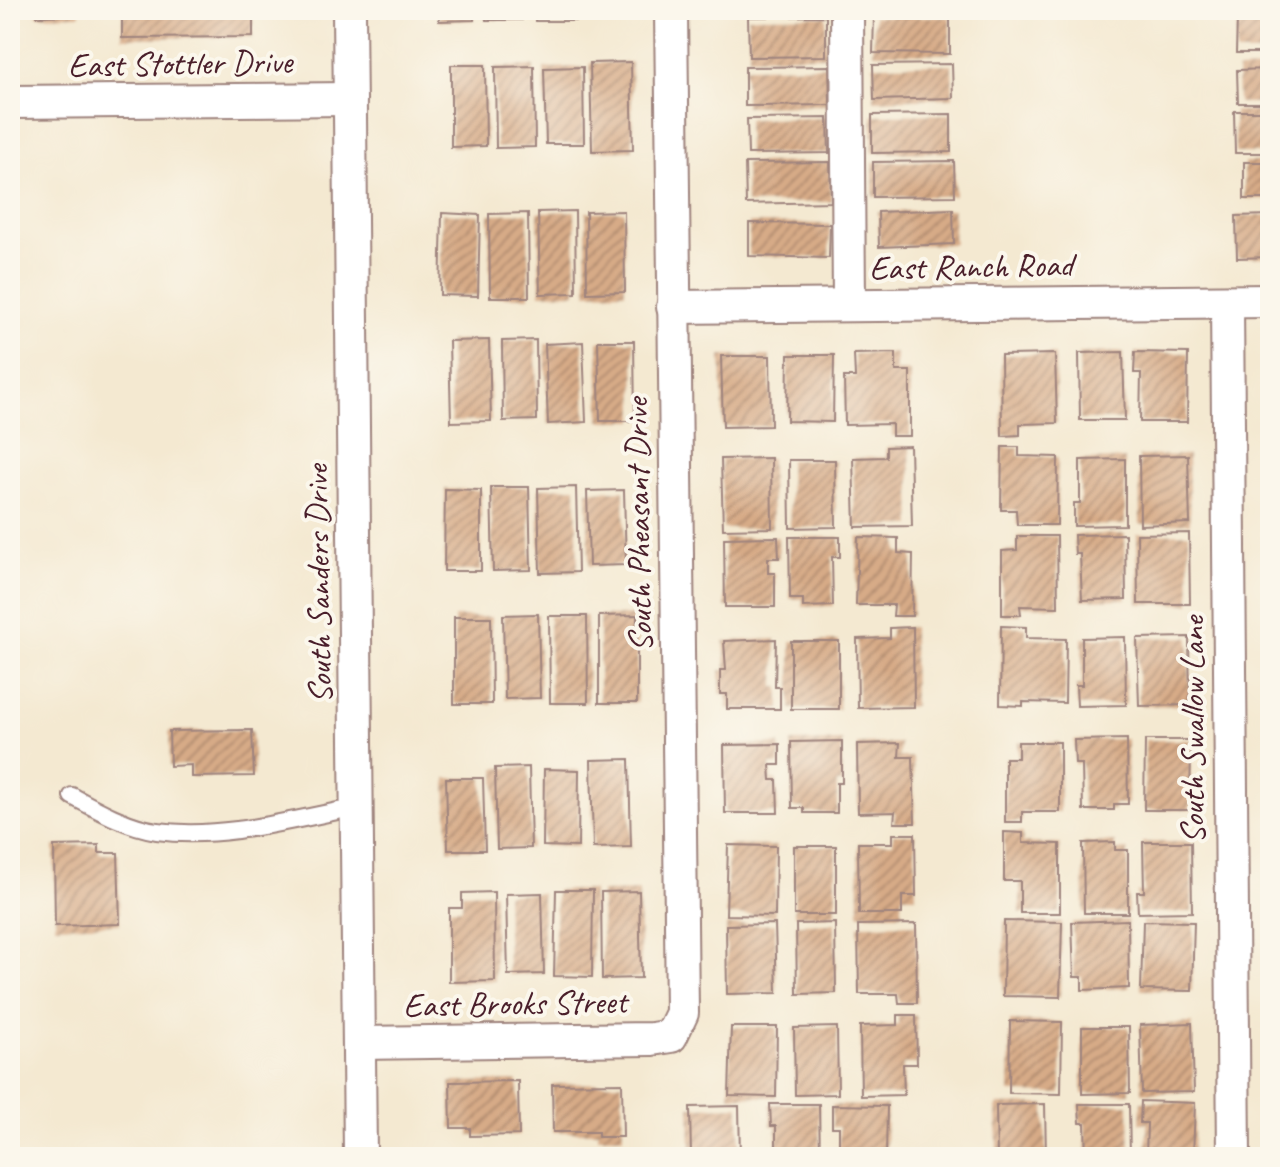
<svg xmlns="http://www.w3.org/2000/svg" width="1280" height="1167" viewBox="0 0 1280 1167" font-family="Caveat,sans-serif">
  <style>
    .building { fill: url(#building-hatch) }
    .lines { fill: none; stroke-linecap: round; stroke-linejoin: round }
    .service-casing { stroke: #9f847e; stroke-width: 20 }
    .minor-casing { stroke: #9f847e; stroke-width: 36 }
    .service { stroke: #fff; stroke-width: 16 }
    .minor { stroke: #fff; stroke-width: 32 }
    .labels { text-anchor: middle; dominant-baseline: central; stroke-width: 8; stroke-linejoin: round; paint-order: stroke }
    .street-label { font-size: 34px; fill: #4a1f2b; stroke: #fbf7ec }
  </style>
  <defs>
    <pattern id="building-hatch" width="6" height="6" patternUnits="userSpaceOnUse" patternTransform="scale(2)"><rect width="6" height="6" fill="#d7ab87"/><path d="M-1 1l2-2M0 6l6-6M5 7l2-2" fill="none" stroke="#b08b6f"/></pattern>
  </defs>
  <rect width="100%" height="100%" fill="#fbf7ec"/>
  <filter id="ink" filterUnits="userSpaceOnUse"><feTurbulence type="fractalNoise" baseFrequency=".0125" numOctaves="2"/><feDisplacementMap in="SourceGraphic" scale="16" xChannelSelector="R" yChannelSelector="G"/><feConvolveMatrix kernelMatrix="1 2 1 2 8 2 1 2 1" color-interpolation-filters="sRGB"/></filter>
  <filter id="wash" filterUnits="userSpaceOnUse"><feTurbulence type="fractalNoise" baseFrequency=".006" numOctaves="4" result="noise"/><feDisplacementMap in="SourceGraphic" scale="32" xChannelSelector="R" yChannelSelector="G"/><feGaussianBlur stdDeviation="1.8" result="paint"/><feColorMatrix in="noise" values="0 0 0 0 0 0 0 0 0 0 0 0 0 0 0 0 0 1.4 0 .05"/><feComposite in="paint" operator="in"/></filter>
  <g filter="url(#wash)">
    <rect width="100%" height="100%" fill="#f4e9d1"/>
    <g id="blocks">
      <g class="building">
        <path d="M 37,10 L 80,10 L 80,15 L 37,16 Z"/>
        <path d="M 122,10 L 253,10 L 253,37 L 122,38 Z"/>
        <path d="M 439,10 L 474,10 L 474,20 L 439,21 Z"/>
        <path d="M 485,10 L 522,10 L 522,20 L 486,20 Z"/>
        <rect x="535" y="10" width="40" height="11"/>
        <path d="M 826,16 L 826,56 L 749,57 L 748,17 Z"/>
        <path d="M 874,16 L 950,17 L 950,54 L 873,53 Z"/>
        <path d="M 1237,19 L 1270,20 L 1270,53 L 1236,53 Z"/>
        <path d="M 631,62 L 633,150 L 592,151 L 590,63 Z"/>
        <path d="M 952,64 L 953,98 L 874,100 L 873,65 Z"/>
        <path d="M 451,65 L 485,65 L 486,146 L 451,147 Z"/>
        <path d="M 534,66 L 535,147 L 496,148 L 495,67 Z"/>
        <path d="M 829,66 L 830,105 L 745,106 L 745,67 Z"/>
        <path d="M 583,67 L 584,144 L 546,144 L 544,68 Z"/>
        <path d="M 1270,69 L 1270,103 L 1238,103 L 1237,70 Z"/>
        <path d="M 1234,111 L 1270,111 L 1270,153 L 1235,153 Z"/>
        <path d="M 951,114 L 951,152 L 872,153 L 872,115 Z"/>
        <path d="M 828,118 L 829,153 L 748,154 L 747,119 Z"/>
        <path d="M 954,161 L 955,196 L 873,197 L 873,162 Z"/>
        <path d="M 830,162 L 831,202 L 746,204 L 745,163 Z"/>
        <rect x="1244" y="162" width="26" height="37"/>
        <path d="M 953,209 L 954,244 L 879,247 L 878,212 Z"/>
        <path d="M 575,211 L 576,293 L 540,294 L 538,212 Z"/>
        <path d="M 624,211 L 625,292 L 587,293 L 586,212 Z"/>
        <path d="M 442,213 L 480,215 L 478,296 L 440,295 Z"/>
        <path d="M 528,213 L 529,297 L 490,297 L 489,214 Z"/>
        <path d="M 1270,215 L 1270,257 L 1237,258 L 1236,216 Z"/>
        <path d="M 749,223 L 830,224 L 829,258 L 749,256 Z"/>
        <path d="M 489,340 L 491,421 L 451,422 L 449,341 Z"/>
        <path d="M 536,340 L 537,420 L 503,421 L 502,341 Z"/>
        <path d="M 598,341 L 634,341 L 635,421 L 600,421 Z"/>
        <path d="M 583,342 L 586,422 L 548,424 L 545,344 Z"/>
        <path d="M 1123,352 L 1125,420 L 1080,420 L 1079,353 Z"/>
        <path d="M 1135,352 L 1188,353 L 1187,422 L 1140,422 L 1141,373 L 1134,373 Z"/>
        <path d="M 1265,352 L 1270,352 L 1270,423 L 1267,423 Z"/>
        <path d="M 896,353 L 896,371 L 910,371 L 910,436 L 892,436 L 892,424 L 845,425 L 844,377 L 855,377 L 854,354 Z"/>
        <path d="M 1055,354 L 1057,423 L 1020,424 L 1020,435 L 1002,436 L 1001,355 Z"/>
        <path d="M 788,355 L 834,355 L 833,422 L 787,421 Z"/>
        <path d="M 721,356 L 770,356 L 771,426 L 723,427 Z"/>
        <path d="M 910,446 L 912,526 L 855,527 L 853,458 L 886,457 L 886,447 Z"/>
        <path d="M 1002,447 L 1019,447 L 1019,456 L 1058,457 L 1057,525 L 1017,525 L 1016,510 L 1001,510 Z"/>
        <path d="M 1188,455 L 1190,523 L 1140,525 L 1139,456 Z"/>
        <path d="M 771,458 L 772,528 L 723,529 L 721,459 Z"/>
        <path d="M 1125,459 L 1125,525 L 1074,526 L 1074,503 L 1080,503 L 1080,460 Z"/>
        <path d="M 789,460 L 835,460 L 836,527 L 790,528 Z"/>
        <path d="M 491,487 L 529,487 L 531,570 L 493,571 Z"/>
        <path d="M 576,487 L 578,572 L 540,573 L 538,488 Z"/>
        <path d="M 445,489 L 481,490 L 481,571 L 444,571 Z"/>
        <path d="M 624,490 L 626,565 L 589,566 L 587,491 Z"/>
        <path d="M 1189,533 L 1190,604 L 1138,604 L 1137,534 Z"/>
        <path d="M 1125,534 L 1126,599 L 1082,600 L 1080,554 L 1075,554 L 1074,535 Z"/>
        <path d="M 1017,536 L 1057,536 L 1058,607 L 1020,606 L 1021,615 L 1002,615 L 1002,551 L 1017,550 Z"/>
        <path d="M 778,537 L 779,558 L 768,558 L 768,573 L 775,573 L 775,607 L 725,607 L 724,538 Z"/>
        <path d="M 789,537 L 840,537 L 840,557 L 832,557 L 833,606 L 803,607 L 803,599 L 790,599 Z"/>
        <path d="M 858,537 L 898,538 L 898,553 L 913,554 L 912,616 L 893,616 L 894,605 L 856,605 Z"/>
        <path d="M 538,614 L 540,698 L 505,699 L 503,615 Z"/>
        <path d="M 637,615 L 637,703 L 599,703 L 599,616 Z"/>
        <path d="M 549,616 L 587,616 L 588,703 L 550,703 Z"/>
        <path d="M 454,617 L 491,617 L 492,704 L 454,704 Z"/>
        <path d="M 1001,626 L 1026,627 L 1026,638 L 1066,639 L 1065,703 L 1023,702 L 1023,706 L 1000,705 Z"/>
        <path d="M 913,627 L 914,707 L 858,708 L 857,639 L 890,638 L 890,628 Z"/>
        <path d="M 1125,637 L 1126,705 L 1077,706 L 1076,685 L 1082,685 L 1082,638 Z"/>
        <path d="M 1189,637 L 1190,705 L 1139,706 L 1137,638 Z"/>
        <path d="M 776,639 L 775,687 L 780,687 L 780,709 L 727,709 L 727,694 L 720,694 L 720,670 L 726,670 L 724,641 Z"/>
        <rect x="791" y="641" width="48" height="68"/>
        <path d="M 252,730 L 254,776 L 191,777 L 191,765 L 170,766 L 169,731 Z"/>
        <path d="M 1127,739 L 1128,804 L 1114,804 L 1114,810 L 1083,810 L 1082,764 L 1075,764 L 1074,740 Z"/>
        <path d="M 1145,740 L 1191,740 L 1190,810 L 1144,810 Z"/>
        <path d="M 842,741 L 842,783 L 837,783 L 837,813 L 804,813 L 804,808 L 792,808 L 791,742 Z"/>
        <path d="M 1018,742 L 1060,742 L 1060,812 L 1022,812 L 1022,822 L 1005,822 L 1005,758 L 1018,758 Z"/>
        <path d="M 900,743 L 899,757 L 913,757 L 915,823 L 894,823 L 895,812 L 858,813 L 857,744 Z"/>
        <path d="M 780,744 L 780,765 L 770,765 L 771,780 L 777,780 L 778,813 L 725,813 L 724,745 Z"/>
        <path d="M 629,759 L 631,847 L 593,848 L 591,760 Z"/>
        <path d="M 529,767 L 531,848 L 497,849 L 495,768 Z"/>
        <path d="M 544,769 L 579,770 L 578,847 L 543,846 Z"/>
        <path d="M 446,778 L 483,778 L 485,850 L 448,850 Z"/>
        <path d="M 1004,832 L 1023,833 L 1023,843 L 1060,844 L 1060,913 L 1020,913 L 1020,881 L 1004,881 Z"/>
        <path d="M 893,834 L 915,834 L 916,896 L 902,896 L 902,914 L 859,914 L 858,843 L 893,843 Z"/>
        <path d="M 1115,842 L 1115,850 L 1128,850 L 1128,913 L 1084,913 L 1083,843 Z"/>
        <path d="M 1143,842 L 1191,842 L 1192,912 L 1138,913 L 1137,892 L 1144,892 Z"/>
        <path d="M 99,845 L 99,853 L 118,853 L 120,924 L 55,926 L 54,846 Z"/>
        <path d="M 728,845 L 776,846 L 775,916 L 726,915 Z"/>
        <rect x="794" y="846" width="42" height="69"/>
        <path d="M 556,890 L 593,890 L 592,977 L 554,976 Z"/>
        <path d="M 639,891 L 641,978 L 602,979 L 601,892 Z"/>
        <path d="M 494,892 L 495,981 L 449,982 L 449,908 L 462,908 L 462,893 Z"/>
        <path d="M 542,893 L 544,974 L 508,975 L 506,894 Z"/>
        <path d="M 1128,920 L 1129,988 L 1082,990 L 1082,977 L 1074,977 L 1072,922 Z"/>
        <path d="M 1004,921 L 1062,922 L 1060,997 L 1003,996 Z"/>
        <path d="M 1143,921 L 1194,922 L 1192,991 L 1141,990 Z"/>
        <path d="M 835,923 L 836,993 L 797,994 L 796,924 Z"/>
        <path d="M 775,924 L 777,993 L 727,994 L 726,925 Z"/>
        <path d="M 916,924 L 917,1003 L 899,1003 L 898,994 L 859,994 L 858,925 Z"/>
        <path d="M 898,1015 L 916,1015 L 917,1064 L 903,1064 L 904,1095 L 861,1096 L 860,1026 L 898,1025 Z"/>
        <path d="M 1010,1021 L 1062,1022 L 1061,1094 L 1009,1093 Z"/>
        <path d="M 1192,1023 L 1194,1092 L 1142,1093 L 1140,1025 Z"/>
        <path d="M 731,1027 L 777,1027 L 776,1097 L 729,1096 Z"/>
        <path d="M 837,1027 L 838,1094 L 795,1095 L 794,1028 Z"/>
        <path d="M 1082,1027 L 1129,1027 L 1130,1093 L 1082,1094 Z"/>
        <path d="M 518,1081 L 519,1135 L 470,1136 L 470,1128 L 451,1128 L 450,1082 Z"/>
        <path d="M 622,1083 L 623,1137 L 598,1137 L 598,1132 L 553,1132 L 552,1084 Z"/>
        <path d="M 1141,1101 L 1195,1103 L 1193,1157 L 1146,1157 L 1147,1123 L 1140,1123 Z"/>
        <path d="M 770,1104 L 819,1104 L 820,1157 L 776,1157 L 776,1126 L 771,1126 Z"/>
        <path d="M 1045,1104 L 1046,1157 L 997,1157 L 996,1105 Z"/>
        <path d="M 1079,1104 L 1129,1104 L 1130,1157 L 1086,1157 L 1085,1123 L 1080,1123 Z"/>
        <path d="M 832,1105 L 887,1106 L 886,1157 L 839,1157 L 839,1127 L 832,1127 Z"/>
        <path d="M 739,1106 L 740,1157 L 691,1157 L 690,1107 Z"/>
      </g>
    </g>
  </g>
  <g filter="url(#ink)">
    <use href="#blocks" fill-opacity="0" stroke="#9f847e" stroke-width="2"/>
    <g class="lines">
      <g class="service-casing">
        <path id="service" d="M 72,796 C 98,810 128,827 157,831 C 223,840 294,819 358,807"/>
      </g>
      <g class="minor-casing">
        <g id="minor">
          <path d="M 349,10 L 360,1157"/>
          <path d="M 847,10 L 849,305"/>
          <path d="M 10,102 L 350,99"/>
          <path d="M 1227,302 L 1234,1157"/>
          <path d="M 673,307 L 1270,301"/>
          <path d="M 359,1043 L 652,1039 L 671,1036 L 682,1013 L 671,10"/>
        </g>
      </g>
      <use href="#service" class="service"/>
      <use href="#minor" class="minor"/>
    </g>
  </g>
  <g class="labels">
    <g class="street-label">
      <text transform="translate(180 63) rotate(-1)">East Stottler Drive</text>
      <text transform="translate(971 266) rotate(-1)">East Ranch Road</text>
      <text transform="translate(638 525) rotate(-91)">South Pheasant Drive</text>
      <text transform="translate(318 584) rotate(-91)">South Sanders Drive</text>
      <text transform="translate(1192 730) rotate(-90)">South Swallow Lane</text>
      <text transform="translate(515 1003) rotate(-1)">East Brooks Street</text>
    </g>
  </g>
  <rect width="1280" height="1167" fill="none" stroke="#fbf7ec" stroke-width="40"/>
</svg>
